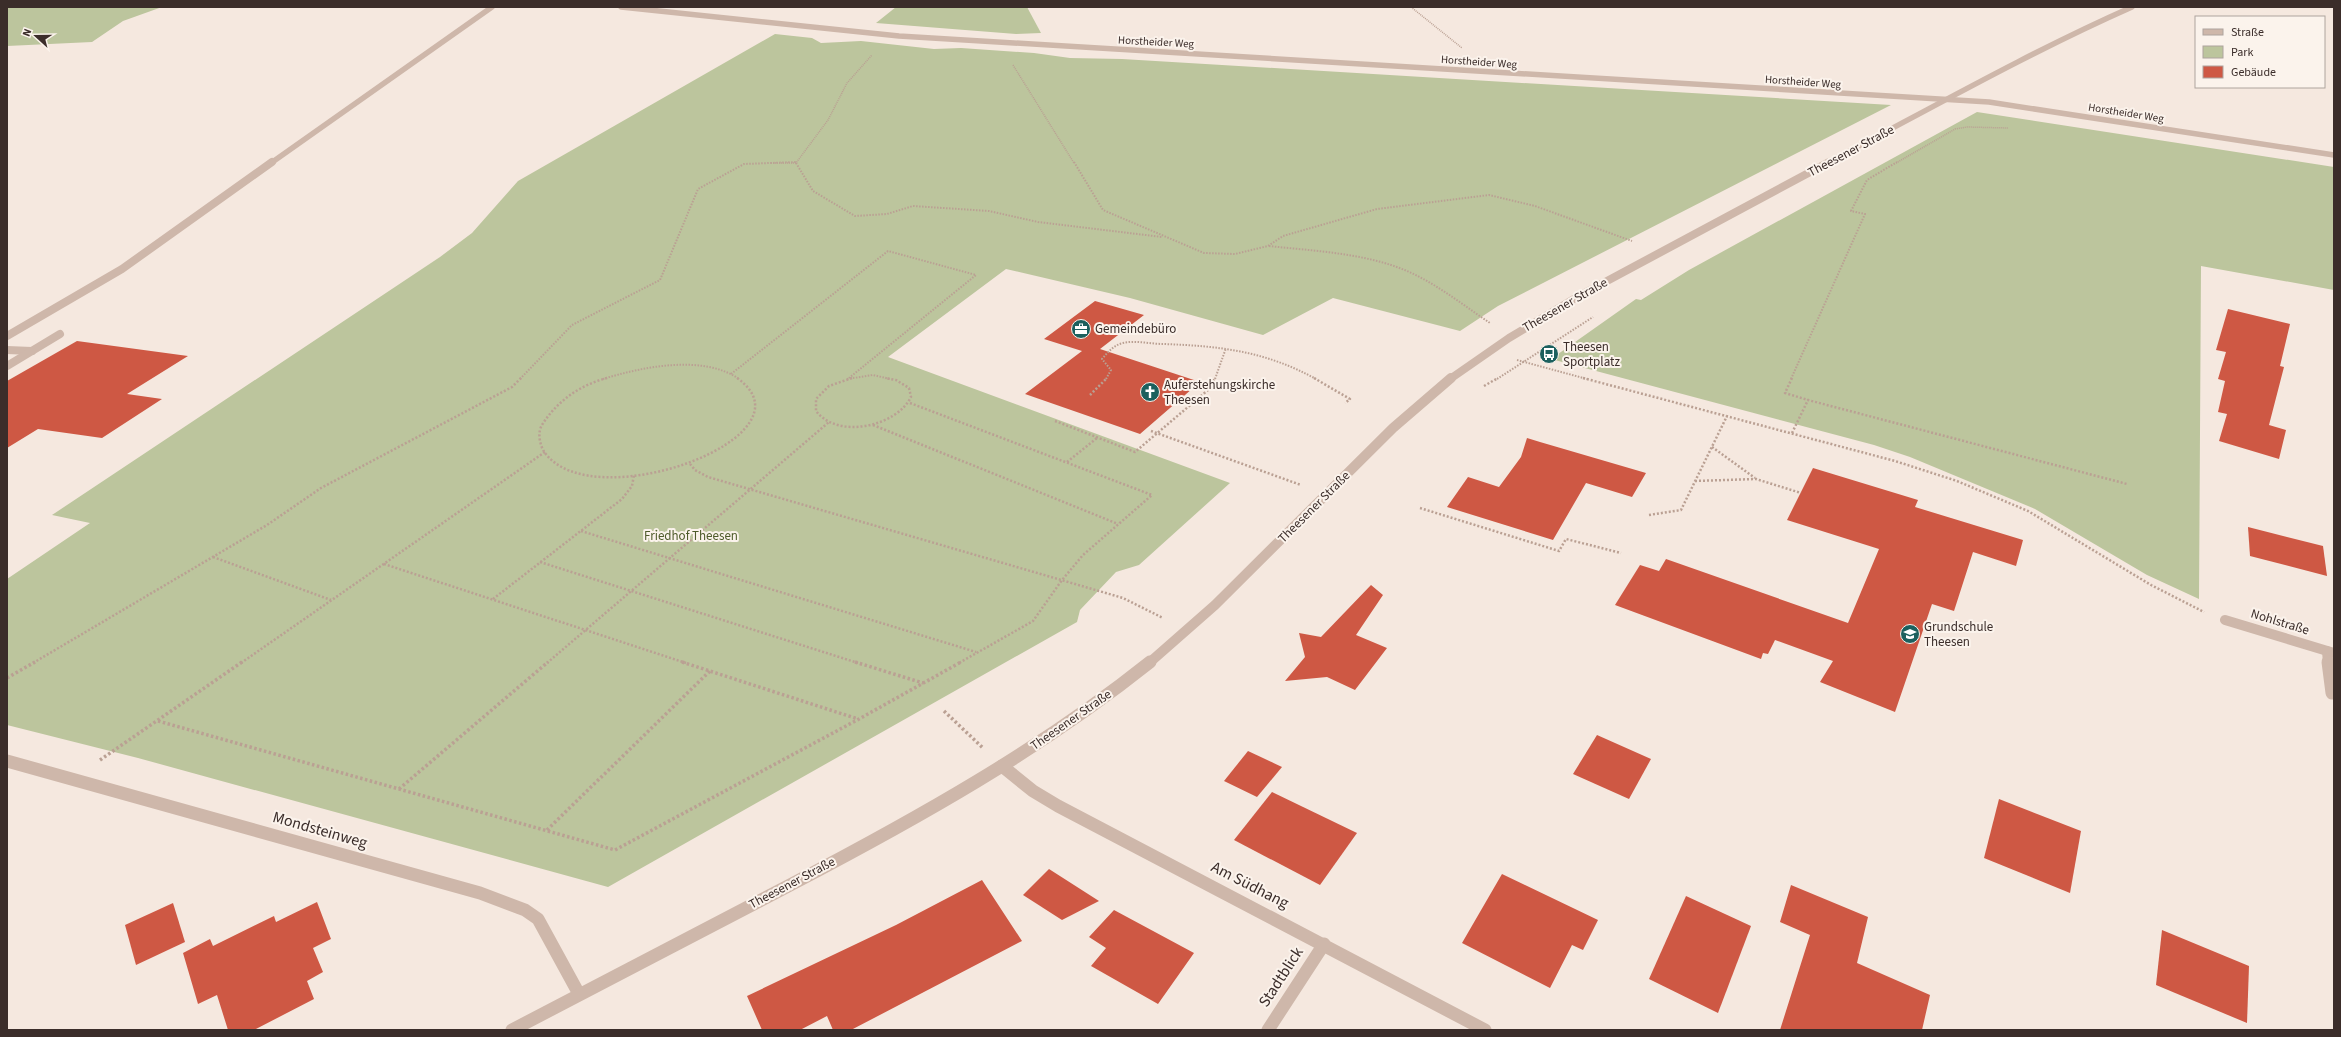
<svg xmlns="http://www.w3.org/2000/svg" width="2341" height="1037" viewBox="0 0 2341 1037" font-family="'Source Sans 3',sans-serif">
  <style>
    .green { fill: #bcc59d }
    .building { fill: #ce5844 }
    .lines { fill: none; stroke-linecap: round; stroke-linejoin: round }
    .path-far3 { stroke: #baa093; stroke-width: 1.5; stroke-dasharray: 1 1; stroke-linecap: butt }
    .path-far2 { stroke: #baa093; stroke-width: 2; stroke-dasharray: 1.5 1.5; stroke-linecap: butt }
    .path-far1 { stroke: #baa093; stroke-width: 2.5; stroke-dasharray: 2 2; stroke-linecap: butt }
    .path { stroke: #baa093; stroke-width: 3.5; stroke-dasharray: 2.5 2.5; stroke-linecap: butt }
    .minor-far3 { stroke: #ceb7aa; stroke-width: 5.5 }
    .minor-far2 { stroke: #ceb7aa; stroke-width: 8 }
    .minor-far1 { stroke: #ceb7aa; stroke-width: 10 }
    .minor { stroke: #ceb7aa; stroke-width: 13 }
    .labels { text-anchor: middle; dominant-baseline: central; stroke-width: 4; stroke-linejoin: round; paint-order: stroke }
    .far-street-label { font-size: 11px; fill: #3b2d2a; stroke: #fbf3ec }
    .street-label { font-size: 13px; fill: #3b2d2a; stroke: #fbf3ec }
    .poi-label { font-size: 13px; fill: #3b2d2a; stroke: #fbf3ec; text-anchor: start }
    .park-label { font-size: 13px; fill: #4e5b2b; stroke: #fbf3ec }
    .near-street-label { font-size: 16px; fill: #3b2d2a; stroke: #fbf3ec }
  </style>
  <rect width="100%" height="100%" fill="#f5e8df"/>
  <g class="green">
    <path d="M 7,7 L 162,7 L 123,21 L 92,42 L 7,46 Z"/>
    <path d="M 896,7 L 1027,7 L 1041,33 L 1016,34 L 876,23 Z"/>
    <path d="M 775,34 L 812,38 L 821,43 L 861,41 L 934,49 L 961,48 L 1034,53 L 1070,58 L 1122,59 L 1891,105 L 1498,306 L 1460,331 L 1333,298 L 1263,335 L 1130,298 L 1006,269 L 888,357 L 1230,483 L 1139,565 L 1116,572 L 1080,610 L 1077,622 L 608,887 L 138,758 L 7,725 L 7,579 L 90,523 L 52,515 L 440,257 L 472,233 L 518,181 Z"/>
    <path d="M 1977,112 L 2334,167 L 2334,290 L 2201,266 L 2199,599 L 2147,575 L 2035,509 L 1910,457 L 1874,445 L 1551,359 L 1636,299 L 1641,300 L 1689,270 Z"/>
  </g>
  <g class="building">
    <path d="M 1095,301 L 1144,315 L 1100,349 L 1200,382 L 1140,434 L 1025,394 L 1082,351 L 1044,339 Z"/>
    <path d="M 2228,309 L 2290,324 L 2280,366 L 2284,367 L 2269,425 L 2286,430 L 2279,459 L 2219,441 L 2227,414 L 2218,412 L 2225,381 L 2218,379 L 2226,352 L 2216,350 Z"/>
    <path d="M 77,341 L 188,356 L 127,394 L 162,399 L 102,438 L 38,429 L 7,448 L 7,381 Z"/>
    <path d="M 1527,438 L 1540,442 L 1646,473 L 1632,497 L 1586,483 L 1553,540 L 1447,507 L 1468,477 L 1499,487 L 1521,457 Z"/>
    <path d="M 1813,468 L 1918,500 L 1915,507 L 2023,540 L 2016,566 L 1973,552 L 1954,611 L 1932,604 L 1895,712 L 1820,682 L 1833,661 L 1775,640 L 1768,654 L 1763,653 L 1761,659 L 1615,605 L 1640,565 L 1659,571 L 1666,559 L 1848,623 L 1879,549 L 1787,520 Z"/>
    <path d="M 2248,527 L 2323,546 L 2327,576 L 2250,556 Z"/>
    <path d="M 1371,585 L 1383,595 L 1356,635 L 1387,648 L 1355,690 L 1327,677 L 1285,681 L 1305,657 L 1299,633 L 1321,637 Z"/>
    <path d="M 1597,735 L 1651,759 L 1629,799 L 1573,774 Z"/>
    <path d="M 1248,751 L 1282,767 L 1257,797 L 1224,781 Z"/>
    <path d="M 1272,792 L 1357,833 L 1320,885 L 1234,840 Z"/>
    <path d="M 1999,799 L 2081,831 L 2070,893 L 1984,858 Z"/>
    <path d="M 1049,869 L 1099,901 L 1062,920 L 1023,895 Z"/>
    <path d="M 1502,874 L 1598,920 L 1583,950 L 1572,945 L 1550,988 L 1462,943 Z"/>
    <path d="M 982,880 L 1022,941 L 851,1030 L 833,1030 L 827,1016 L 800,1030 L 762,1030 L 747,996 L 896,925 Z"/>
    <path d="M 1791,885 L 1868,917 L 1857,963 L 1930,995 L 1922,1030 L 1780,1030 L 1810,935 L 1780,922 Z"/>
    <path d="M 1686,896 L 1751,926 L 1718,1013 L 1649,979 Z"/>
    <path d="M 317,902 L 331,939 L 313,948 L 323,972 L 307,981 L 314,999 L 254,1030 L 228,1030 L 217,995 L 198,1004 L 183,953 L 210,939 L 213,946 L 274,916 L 276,922 Z"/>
    <path d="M 173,903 L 185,942 L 136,965 L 125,925 Z"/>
    <path d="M 1114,910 L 1194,953 L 1158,1004 L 1091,966 L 1106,948 L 1089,937 Z"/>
    <path d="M 2162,930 L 2249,966 L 2247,1023 L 2156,985 Z"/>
  </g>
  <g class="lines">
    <g class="path-far3">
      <path d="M 1411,7 L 1462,48"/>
      <path d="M 1013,65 L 1074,163"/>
      <path d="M 771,163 L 796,163 L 828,120 L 847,83 L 872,55"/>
      <path d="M 1896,163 L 1955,129 L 1967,127 L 2008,128"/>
    </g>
    <g class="path-far2">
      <path d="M 1074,162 L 1103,210 L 1204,253 L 1235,254 L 1268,246 L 1283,236 L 1377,209 L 1489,195 L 1535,206 L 1632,241"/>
      <path d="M 796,163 L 813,191 L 855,216 L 887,214 L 913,206 L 989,211 L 1038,222 L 1162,237"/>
      <path d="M 1269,246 C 1314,251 1365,253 1407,271 C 1437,284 1463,305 1490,323"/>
      <path d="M 1517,360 L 1587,379"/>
      <path d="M 731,374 L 888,251 L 976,275 L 849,378"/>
      <path d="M 520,379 L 572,325 L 660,280 L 698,189 L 744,164 L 796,162"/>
      <path d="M 603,379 C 642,367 703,354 739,379"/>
      <path d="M 847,379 L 873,375 L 890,379"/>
      <path d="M 1106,379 L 1111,370 L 1102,359 C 1108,352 1114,345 1123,343 C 1136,340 1150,344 1163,344 C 1220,346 1265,351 1316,379"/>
      <path d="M 1215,379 L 1226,348"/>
      <path d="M 1497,379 L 1593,317"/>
      <path d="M 1791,379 L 1865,214 L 1851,211 L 1867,180 L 1897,162"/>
    </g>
    <g class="path-far1">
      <path d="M 607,378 C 580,385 557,401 542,425 C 537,433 540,446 545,453 C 594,519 820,436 737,378"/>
      <path d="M 852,378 L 829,386 L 816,399 L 816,411 C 838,440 897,426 911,397 L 909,388 L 896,380 L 885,378"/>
      <path d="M 1314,378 L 1350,399 L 1345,403"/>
      <path d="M 1583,378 L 1895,461 L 1957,481 L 2028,511 L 2151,585 L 2204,612"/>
      <path d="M 1792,378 L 1785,393 L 1808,400"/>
      <path d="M 1484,386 L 1498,378"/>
      <path d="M 1090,395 L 1107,378"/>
      <path d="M 910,403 L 1152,495 L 1083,555 L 1062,580 L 1033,621 L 959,663"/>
      <path d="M 1055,421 L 1135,452 L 1208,390 L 1215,378"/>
      <path d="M 873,425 L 1118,524"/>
      <path d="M 1151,431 L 1301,485"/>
      <path d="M 1792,433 L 1808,400 L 2127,484"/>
      <path d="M 1712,447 L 1755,478"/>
      <path d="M 1067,462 L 1097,438"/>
      <path d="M 690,464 L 695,470 L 708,477 L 1123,598 L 1163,618"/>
      <path d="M 1695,481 L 1756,479 L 1801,493"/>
      <path d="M 1420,508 L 1559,551 L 1566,539 L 1621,553"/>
      <path d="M 1649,515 L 1681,510 L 1727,416"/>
      <path d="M 581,531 L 976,652"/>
      <path d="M 213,557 L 331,600"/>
      <path d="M 540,562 L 858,663"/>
      <path d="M 384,564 L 686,663"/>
      <path d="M 493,599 L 622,499 L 632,486 L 634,475"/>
      <path d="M 33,663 L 267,525 L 321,488 L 512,387 L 521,378"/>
      <path d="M 241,663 L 545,452"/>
      <path d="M 547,663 L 829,422"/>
    </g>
    <g class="path">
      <path d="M 682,662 L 858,719"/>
      <path d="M 855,662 L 923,683"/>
      <path d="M 7,678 L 35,662"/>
      <path d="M 944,711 L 983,748"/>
      <path d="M 158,721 L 615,850 L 859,719 L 961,662"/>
      <path d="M 100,760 L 242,662"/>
      <path d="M 399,789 L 548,662"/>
      <path d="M 547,830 L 711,670"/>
    </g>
    <g class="minor-far3">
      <path d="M 621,7 L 899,36 L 1989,102 L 2334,155"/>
      <path d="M 271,163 L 492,7"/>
      <path d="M 1827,163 C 1928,110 2028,53 2132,7"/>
    </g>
    <g class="minor-far2">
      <path d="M 7,336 L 122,269 L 272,162"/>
      <path d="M 7,350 L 32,351"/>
      <path d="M 7,366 L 60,334"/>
      <path d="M 1450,379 L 1509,338 L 1579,296 L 1829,162"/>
    </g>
    <g class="minor-far1">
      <path d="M 2225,620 L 2334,653"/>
      <path d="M 2327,651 L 2328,663"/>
      <path d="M 1149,663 L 1215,605 L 1393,428 L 1451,378"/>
    </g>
    <g class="minor">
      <path d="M 2328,662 L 2332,693"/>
      <path d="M 7,761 L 480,893 L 525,910 L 538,919 L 579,994"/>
      <path d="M 1002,766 L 1033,791 L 1058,806 L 1485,1030"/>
      <path d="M 512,1030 C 605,981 699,933 792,884 C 916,819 1040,750 1150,662"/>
      <path d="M 1268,1030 L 1324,944"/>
    </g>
  </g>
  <defs>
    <g id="office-disc" transform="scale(1)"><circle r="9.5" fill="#1c605e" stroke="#fbf3ec"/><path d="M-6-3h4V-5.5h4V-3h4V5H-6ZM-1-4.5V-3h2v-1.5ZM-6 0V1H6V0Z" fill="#fff"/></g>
    <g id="bus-disc" transform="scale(1)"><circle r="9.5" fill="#1c605e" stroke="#fbf3ec"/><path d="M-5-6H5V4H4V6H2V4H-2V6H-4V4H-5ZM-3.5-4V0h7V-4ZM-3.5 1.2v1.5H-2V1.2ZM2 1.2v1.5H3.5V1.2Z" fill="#fff"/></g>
    <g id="church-disc" transform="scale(1)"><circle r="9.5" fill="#1c605e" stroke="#fbf3ec"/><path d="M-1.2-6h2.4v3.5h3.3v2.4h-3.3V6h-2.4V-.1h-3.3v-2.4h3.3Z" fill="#fff"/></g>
    <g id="school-disc" transform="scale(1)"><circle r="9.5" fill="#1c605e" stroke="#fbf3ec"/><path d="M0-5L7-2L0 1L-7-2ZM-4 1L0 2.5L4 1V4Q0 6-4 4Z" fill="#fff"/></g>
  </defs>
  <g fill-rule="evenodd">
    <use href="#office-disc" x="1081" y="329"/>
    <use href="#bus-disc" x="1549" y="354"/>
    <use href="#church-disc" x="1150" y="392"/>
    <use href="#school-disc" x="1910" y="634"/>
  </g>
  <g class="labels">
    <g class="far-street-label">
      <text transform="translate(1156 42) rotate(3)">Horstheider Weg</text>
      <text transform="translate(1479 62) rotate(4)">Horstheider Weg</text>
      <text transform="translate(1803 82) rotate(4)">Horstheider Weg</text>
      <text transform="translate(2126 113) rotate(9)">Horstheider Weg</text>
    </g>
    <g class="street-label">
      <text transform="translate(1851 151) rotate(-28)">Theesener Straße</text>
      <text transform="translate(1565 305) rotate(-30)">Theesener Straße</text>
      <text transform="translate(1314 507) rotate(-45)">Theesener Straße</text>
      <text transform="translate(2280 622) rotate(17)">Nohlstraße</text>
      <text transform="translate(1071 720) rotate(-35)">Theesener Straße</text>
      <text transform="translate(792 883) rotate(-28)">Theesener Straße</text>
    </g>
    <g class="poi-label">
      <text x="1095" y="329">Gemeindebüro</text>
      <text x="1563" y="347">Theesen<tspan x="1563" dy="15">Sportplatz</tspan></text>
      <text x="1164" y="385">Auferstehungskirche<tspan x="1164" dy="15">Theesen</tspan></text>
      <text x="1924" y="627">Grundschule<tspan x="1924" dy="15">Theesen</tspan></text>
    </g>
    <g class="park-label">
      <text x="691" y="536">Friedhof Theesen</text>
    </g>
    <g class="near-street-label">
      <text transform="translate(320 830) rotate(16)">Mondsteinweg</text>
      <text transform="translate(1250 885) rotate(27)">Am Südhang</text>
      <text transform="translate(1281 977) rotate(-57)">Stadtblick</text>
    </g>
  </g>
  <rect width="2341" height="1037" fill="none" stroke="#3b2d2a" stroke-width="16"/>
  <rect x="2195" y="16" width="130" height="72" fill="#fbf3ec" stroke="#aea49e"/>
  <rect x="2203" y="29" width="20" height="6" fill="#ceb7aa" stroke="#aea49e"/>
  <text x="2231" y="36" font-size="12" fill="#3b2d2a">Straße</text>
  <rect x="2203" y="46" width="20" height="12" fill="#bcc59d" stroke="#aea49e"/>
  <text x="2231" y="56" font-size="12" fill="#3b2d2a">Park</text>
  <rect x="2203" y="66" width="20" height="12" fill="#ce5844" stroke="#aea49e"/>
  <text x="2231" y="76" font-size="12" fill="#3b2d2a">Gebäude</text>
  <g transform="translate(36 36) rotate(291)" stroke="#fbf3ec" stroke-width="3" paint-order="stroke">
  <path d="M0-3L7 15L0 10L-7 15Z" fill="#3b2d2a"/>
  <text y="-6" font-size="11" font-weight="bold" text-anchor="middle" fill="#3b2d2a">N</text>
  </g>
</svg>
